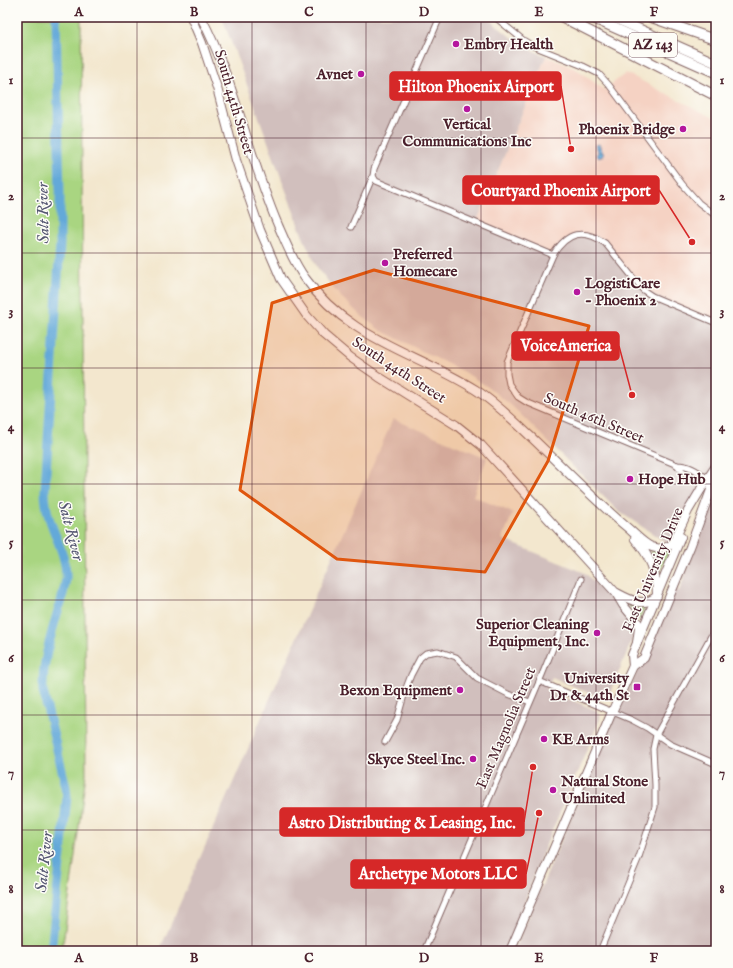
<svg xmlns="http://www.w3.org/2000/svg" width="733" height="968" viewBox="0 0 733 968" font-family="'IM FELL English',serif">
  <style>
    .built { fill: #f5d2c3 }
    .industrial { fill: #d1bfbd }
    .grass { fill: url(#grass-dots); stroke: #7a7a56 }
    .park { fill: #a9d581; stroke: #7a7a56 }
    .water { fill: url(#water-rules); stroke: #566482 }
    .lines { fill: none; stroke-linecap: round; stroke-linejoin: round }
    .stream { stroke: #63a9d9; stroke-width: 1.5 }
    .river { stroke: #63a9d9; stroke-width: 9 }
    .minor-casing { stroke: #856564; stroke-width: 7 }
    .primary-casing { stroke: #856564; stroke-width: 10 }
    .motorway-casing { stroke: #856564; stroke-width: 11 }
    .minor { stroke: #fff; stroke-width: 5 }
    .primary { stroke: #fff; stroke-width: 8 }
    .motorway { stroke: #fff; stroke-width: 9 }
    .marked { fill: #e0560e; fill-opacity: 0.2; stroke: #e0560e; stroke-width: 3; stroke-linejoin: round }
    .grid { fill: none; stroke: #4a1f2b; stroke-width: 1; stroke-opacity: 0.55 }
    .poi-dot { fill: #b5179e; stroke: #fdfcf7; stroke-width: 1.5 }
    .labels { text-anchor: middle; dominant-baseline: central; stroke-width: 3; stroke-linejoin: round; paint-order: stroke }
    .shield { fill: #fdfcf7; stroke: #806168; stroke-width: 1 }
    .shield-label { font-size: 14px; font-weight: bold; fill: #4a1f2b }
    .poi-label { font-size: 15px; font-weight: bold; fill: #4a1f2b; stroke: #fdfcf7; text-anchor: start }
    .street-label { font-size: 15px; fill: #4a1f2b; stroke: #fdfcf7 }
    .water-label { font-size: 16px; font-style: italic; fill: #545671; stroke: #fdfcf7 }
    .leader { fill: none; stroke: #d62828; stroke-width: 1.5 }
    .callout-dot { fill: #d62828; stroke: #fdfcf7; stroke-width: 1.5 }
    .callout { fill: #d62828; stroke: #d62828; stroke-width: 1.5 }
    .callout-label { font-size: 16px; text-anchor: middle; font-weight: bold; fill: #fff }
    .neatline { fill: none; stroke: #4a1f2b; stroke-width: 1.5 }
    .grid-label { font-size: 13px; text-anchor: middle; font-weight: bold; fill: #4a1f2b }
  </style>
  <defs>
    <pattern id="grass-dots" width="8" height="8" patternUnits="userSpaceOnUse"><rect width="8" height="8" fill="#a9d581"/><path d="M2 2h.1M6 6h.1" fill="none" stroke="#93b670" stroke-width="1.8" stroke-linecap="round"/></pattern>
    <pattern id="water-rules" width="6" height="5" patternUnits="userSpaceOnUse"><rect width="6" height="5" fill="#63a9d9"/><path d="M0 2.5h6" fill="none" stroke="#5489b0"/></pattern>
  </defs>
  <rect width="100%" height="100%" fill="#fdfcf7"/>
  <filter id="ink" filterUnits="userSpaceOnUse"><feTurbulence type="fractalNoise" baseFrequency=".025" numOctaves="2"/><feDisplacementMap in="SourceGraphic" scale="8" xChannelSelector="R" yChannelSelector="G"/><feConvolveMatrix kernelMatrix="1 2 1 2 8 2 1 2 1" color-interpolation-filters="sRGB"/></filter>
  <filter id="wash" filterUnits="userSpaceOnUse"><feTurbulence type="fractalNoise" baseFrequency=".012" numOctaves="4" result="noise"/><feDisplacementMap in="SourceGraphic" scale="16" xChannelSelector="R" yChannelSelector="G"/><feGaussianBlur stdDeviation="0.9" result="paint"/><feColorMatrix in="noise" values="0 0 0 0 0 0 0 0 0 0 0 0 0 0 0 0 0 1.4 0 .05"/><feComposite in="paint" operator="in"/></filter>
  <g filter="url(#wash)">
    <rect width="100%" height="100%" fill="#f3e7ce"/>
    <path class="built" d="M 546,56 L 578,70 L 604,90 L 626,73 L 716,119 L 716,323 L 476,223 Z"/>
    <g class="industrial">
      <path d="M 222,17 L 481,17 L 492,22 L 522,46 L 546,56 L 476,223 L 553,255 L 559,245 L 577,234 L 597,237 L 643,290 L 716,323 L 716,466 L 670,545 L 618,511 L 512,406 L 488,387 L 466,373 L 380,330 L 359,314 L 338,294 L 317,267 L 303,237 Z"/>
      <path d="M 393,419 L 487,458 L 473,496 L 513,513 L 502,539 L 585,573 L 628,615 L 635,633 L 609,695 L 606,698 L 603,699 L 552,677 L 546,690 L 596,710 L 600,715 L 600,719 L 534,873 L 509,951 L 159,951 Z"/>
      <path d="M 716,493 L 716,951 L 514,951 L 616,713 L 644,658 L 673,588 L 679,591 Z"/>
    </g>
    <g class="grass">
      <path d="M 668,550 L 669,552 L 659,573 L 650,551 Z"/>
      <path d="M 629,604 L 644,606 L 645,608 L 639,620 L 628,605 Z"/>
    </g>
    <path class="park" d="M 17,17 L 81,17 L 86,774 L 62,951 L 17,951 Z"/>
    <path class="water" d="M 599,144 L 604,155 L 599,158 L 596,155 L 598,152 L 596,145 Z"/>
    <g class="lines">
      <path class="stream" d="M 702,17 L 716,22"/>
      <path class="river" d="M 51,951 L 67,797 L 66,787 L 43,691 C 42,664 50,639 57,614 C 61,602 65,590 66,578 C 67,560 58,543 52,526 C 47,514 45,503 45,490 L 60,244 L 60,194 L 56,17"/>
    </g>
  </g>
  <g filter="url(#ink)">
    <g class="lines">
      <g class="minor-casing">
        <g id="minor">
          <path d="M 495,17 L 523,40 L 533,46 L 583,66 L 599,74 L 609,85 L 683,185 L 699,203 L 716,216"/>
          <path d="M 373,176 L 376,181 L 553,255"/>
          <path d="M 351,227 L 373,176 L 374,169 L 440,17"/>
          <path d="M 677,465 C 684,475 695,478 707,479"/>
          <path d="M 707,479 C 699,471 688,465 677,465 L 526,402 L 518,397 L 509,384 L 507,374 L 507,362 L 553,255 C 567,232 583,228 605,243 L 643,290 L 652,296 L 716,323"/>
          <path d="M 539,681 L 632,720 L 647,728 L 670,744 L 716,764"/>
          <path d="M 385,742 L 397,720 L 406,688 L 411,675 L 420,658 L 426,653 L 438,651 L 456,657 L 477,678 L 508,694 L 530,702"/>
          <path d="M 424,951 L 542,675 L 581,579"/>
          <path d="M 600,951 L 639,857 L 655,807 L 655,785 L 653,749 L 656,735 L 711,636 L 716,631"/>
        </g>
      </g>
      <g class="primary-casing">
        <g id="primary">
          <path d="M 191,17 L 202,43 L 217,88 L 236,160 L 260,230 L 281,279 L 307,316 L 324,335 L 350,357 L 379,377 L 456,425 L 481,445 L 616,593 L 623,605 L 638,623 L 639,628 L 637,643"/>
          <path d="M 201,17 C 235,81 249,158 278,225 C 286,243 293,262 305,278 C 349,340 416,352 476,390 C 496,403 513,420 530,436 C 563,467 594,500 629,529 C 636,535 644,544 652,547 C 660,550 667,548 673,543 L 688,511 L 703,486"/>
          <path d="M 701,489 L 716,466"/>
          <path d="M 617,593 C 630,600 644,608 657,596 C 657,573 650,556 635,539"/>
          <path d="M 633,666 L 644,658 L 690,547 L 711,490 L 715,471"/>
          <path d="M 510,951 L 612,712 L 633,666 L 632,655 L 681,537"/>
        </g>
      </g>
      <g class="motorway-casing">
        <g id="motorway">
          <path d="M 562,17 L 716,96"/>
          <path d="M 590,17 L 716,73"/>
          <path d="M 612,17 L 716,63"/>
          <path d="M 650,17 L 716,40"/>
        </g>
      </g>
      <use href="#minor" class="minor"/>
      <use href="#primary" class="primary"/>
      <use href="#motorway" class="motorway"/>
    </g>
  </g>
  <path class="marked" d="M 374,270 L 589,326 L 548,461 L 485,572 L 337,559 L 240,490 L 272,303 Z"/>
  <path class="grid" d="M 137,17 L 137,951M 252,17 L 252,951M 366,17 L 366,951M 481,17 L 481,951M 596,17 L 596,951M 17,138 L 716,138M 17,253 L 716,253M 17,368 L 716,368M 17,484 L 716,484M 17,600 L 716,600M 17,715 L 716,715M 17,830 L 716,830"/>
  <g class="poi-dot">
    <circle cx="456" cy="44" r="4"/>
    <circle cx="361" cy="74" r="4"/>
    <circle cx="467" cy="109" r="4"/>
    <circle cx="683" cy="129" r="4"/>
    <circle cx="385" cy="263" r="4"/>
    <circle cx="577" cy="292" r="4"/>
    <circle cx="630" cy="479" r="4"/>
    <circle cx="597" cy="633" r="4"/>
    <rect x="633" y="683" width="8" height="8" rx="2"/>
    <circle cx="460" cy="690" r="4"/>
    <circle cx="544" cy="739" r="4"/>
    <circle cx="473" cy="759" r="4"/>
    <circle cx="553" cy="790" r="4"/>
  </g>
  <g class="labels">
    <rect class="shield" x="629" y="33" width="48" height="24" rx="3"/>
    <g class="shield-label">
      <text x="653" y="45">AZ 143</text>
    </g>
    <g class="poi-label">
      <text x="464" y="44">Embry Health</text>
      <text x="353" y="74" text-anchor="end">Avnet</text>
      <text x="467" y="124" text-anchor="middle">Vertical<tspan x="467" dy="17">Communications Inc</tspan></text>
      <text x="675" y="129" text-anchor="end">Phoenix Bridge</text>
      <text x="393" y="254">Preferred<tspan x="393" dy="17">Homecare</tspan></text>
      <text x="585" y="283">LogistiCare<tspan x="585" dy="17">- Phoenix 2</tspan></text>
      <text x="638" y="479">Hope Hub</text>
      <text x="589" y="624" text-anchor="end">Superior Cleaning<tspan x="589" dy="17">Equipment, Inc.</tspan></text>
      <text x="629" y="678" text-anchor="end">University<tspan x="629" dy="17">Dr &amp; 44th St</tspan></text>
      <text x="452" y="690" text-anchor="end">Bexon Equipment</text>
      <text x="552" y="739">KE Arms</text>
      <text x="465" y="759" text-anchor="end">Skyce Steel Inc.</text>
      <text x="561" y="781">Natural Stone<tspan x="561" dy="17">Unlimited</tspan></text>
    </g>
    <g class="street-label">
      <text transform="translate(234 102) rotate(74)">South 44th Street</text>
      <text transform="translate(399 370) rotate(33)">South 44th Street</text>
      <text transform="translate(594 418) rotate(23)">South 46th Street</text>
      <text transform="translate(653 570) rotate(-67)">East University Drive</text>
      <text transform="translate(506 728) rotate(-67)">East Magnolia Street</text>
    </g>
    <g class="water-label">
      <text transform="translate(44 213) rotate(-91)">Salt River</text>
      <text transform="translate(70 531) rotate(75)">Salt River</text>
      <text transform="translate(45 862) rotate(-84)">Salt River</text>
    </g>
  </g>
  <path class="leader" d="M571 149L561 86M692 242L659 190M632 395L619 346M533 767L524 822M539 813L526 874"/>
  <g class="callout-dot">
    <circle cx="571" cy="149" r="4"/>
    <circle cx="692" cy="242" r="4"/>
    <circle cx="632" cy="395" r="4"/>
    <circle cx="533" cy="767" r="4"/>
    <circle cx="539" cy="813" r="4"/>
  </g>
  <g class="callout">
    <rect x="390" y="72" width="171" height="28" rx="4"/>
    <rect x="463" y="176" width="196" height="28" rx="4"/>
    <rect x="512" y="332" width="107" height="28" rx="4"/>
    <rect x="280" y="808" width="244" height="28" rx="4"/>
    <rect x="351" y="860" width="175" height="28" rx="4"/>
  </g>
  <g class="callout-label">
    <text x="476" y="92">Hilton Phoenix Airport</text>
    <text x="561" y="196">Courtyard Phoenix Airport</text>
    <text x="566" y="351">VoiceAmerica</text>
    <text x="402" y="828">Astro Distributing &amp; Leasing, Inc.</text>
    <text x="438" y="879">Archetype Motors LLC</text>
  </g>
  <rect width="733" height="968" fill="none" stroke="#fdfcf7" stroke-width="44"/>
  <rect x="22" y="22" width="689" height="924" class="neatline"/>
  <g class="grid-label">
    <text x="79" y="16">A</text>
    <text x="194" y="16">B</text>
    <text x="309" y="16">C</text>
    <text x="424" y="16">D</text>
    <text x="539" y="16">E</text>
    <text x="654" y="16">F</text>
    <text x="11" y="84">1</text>
    <text x="722" y="84">1</text>
    <text x="11" y="200">2</text>
    <text x="722" y="200">2</text>
    <text x="11" y="315">3</text>
    <text x="722" y="315">3</text>
    <text x="11" y="431">4</text>
    <text x="722" y="431">4</text>
    <text x="11" y="546">5</text>
    <text x="722" y="546">5</text>
    <text x="11" y="662">6</text>
    <text x="722" y="662">6</text>
    <text x="11" y="777">7</text>
    <text x="722" y="777">7</text>
    <text x="11" y="893">8</text>
    <text x="722" y="893">8</text>
    <text x="79" y="962">A</text>
    <text x="194" y="962">B</text>
    <text x="309" y="962">C</text>
    <text x="424" y="962">D</text>
    <text x="539" y="962">E</text>
    <text x="654" y="962">F</text>
  </g>
</svg>
